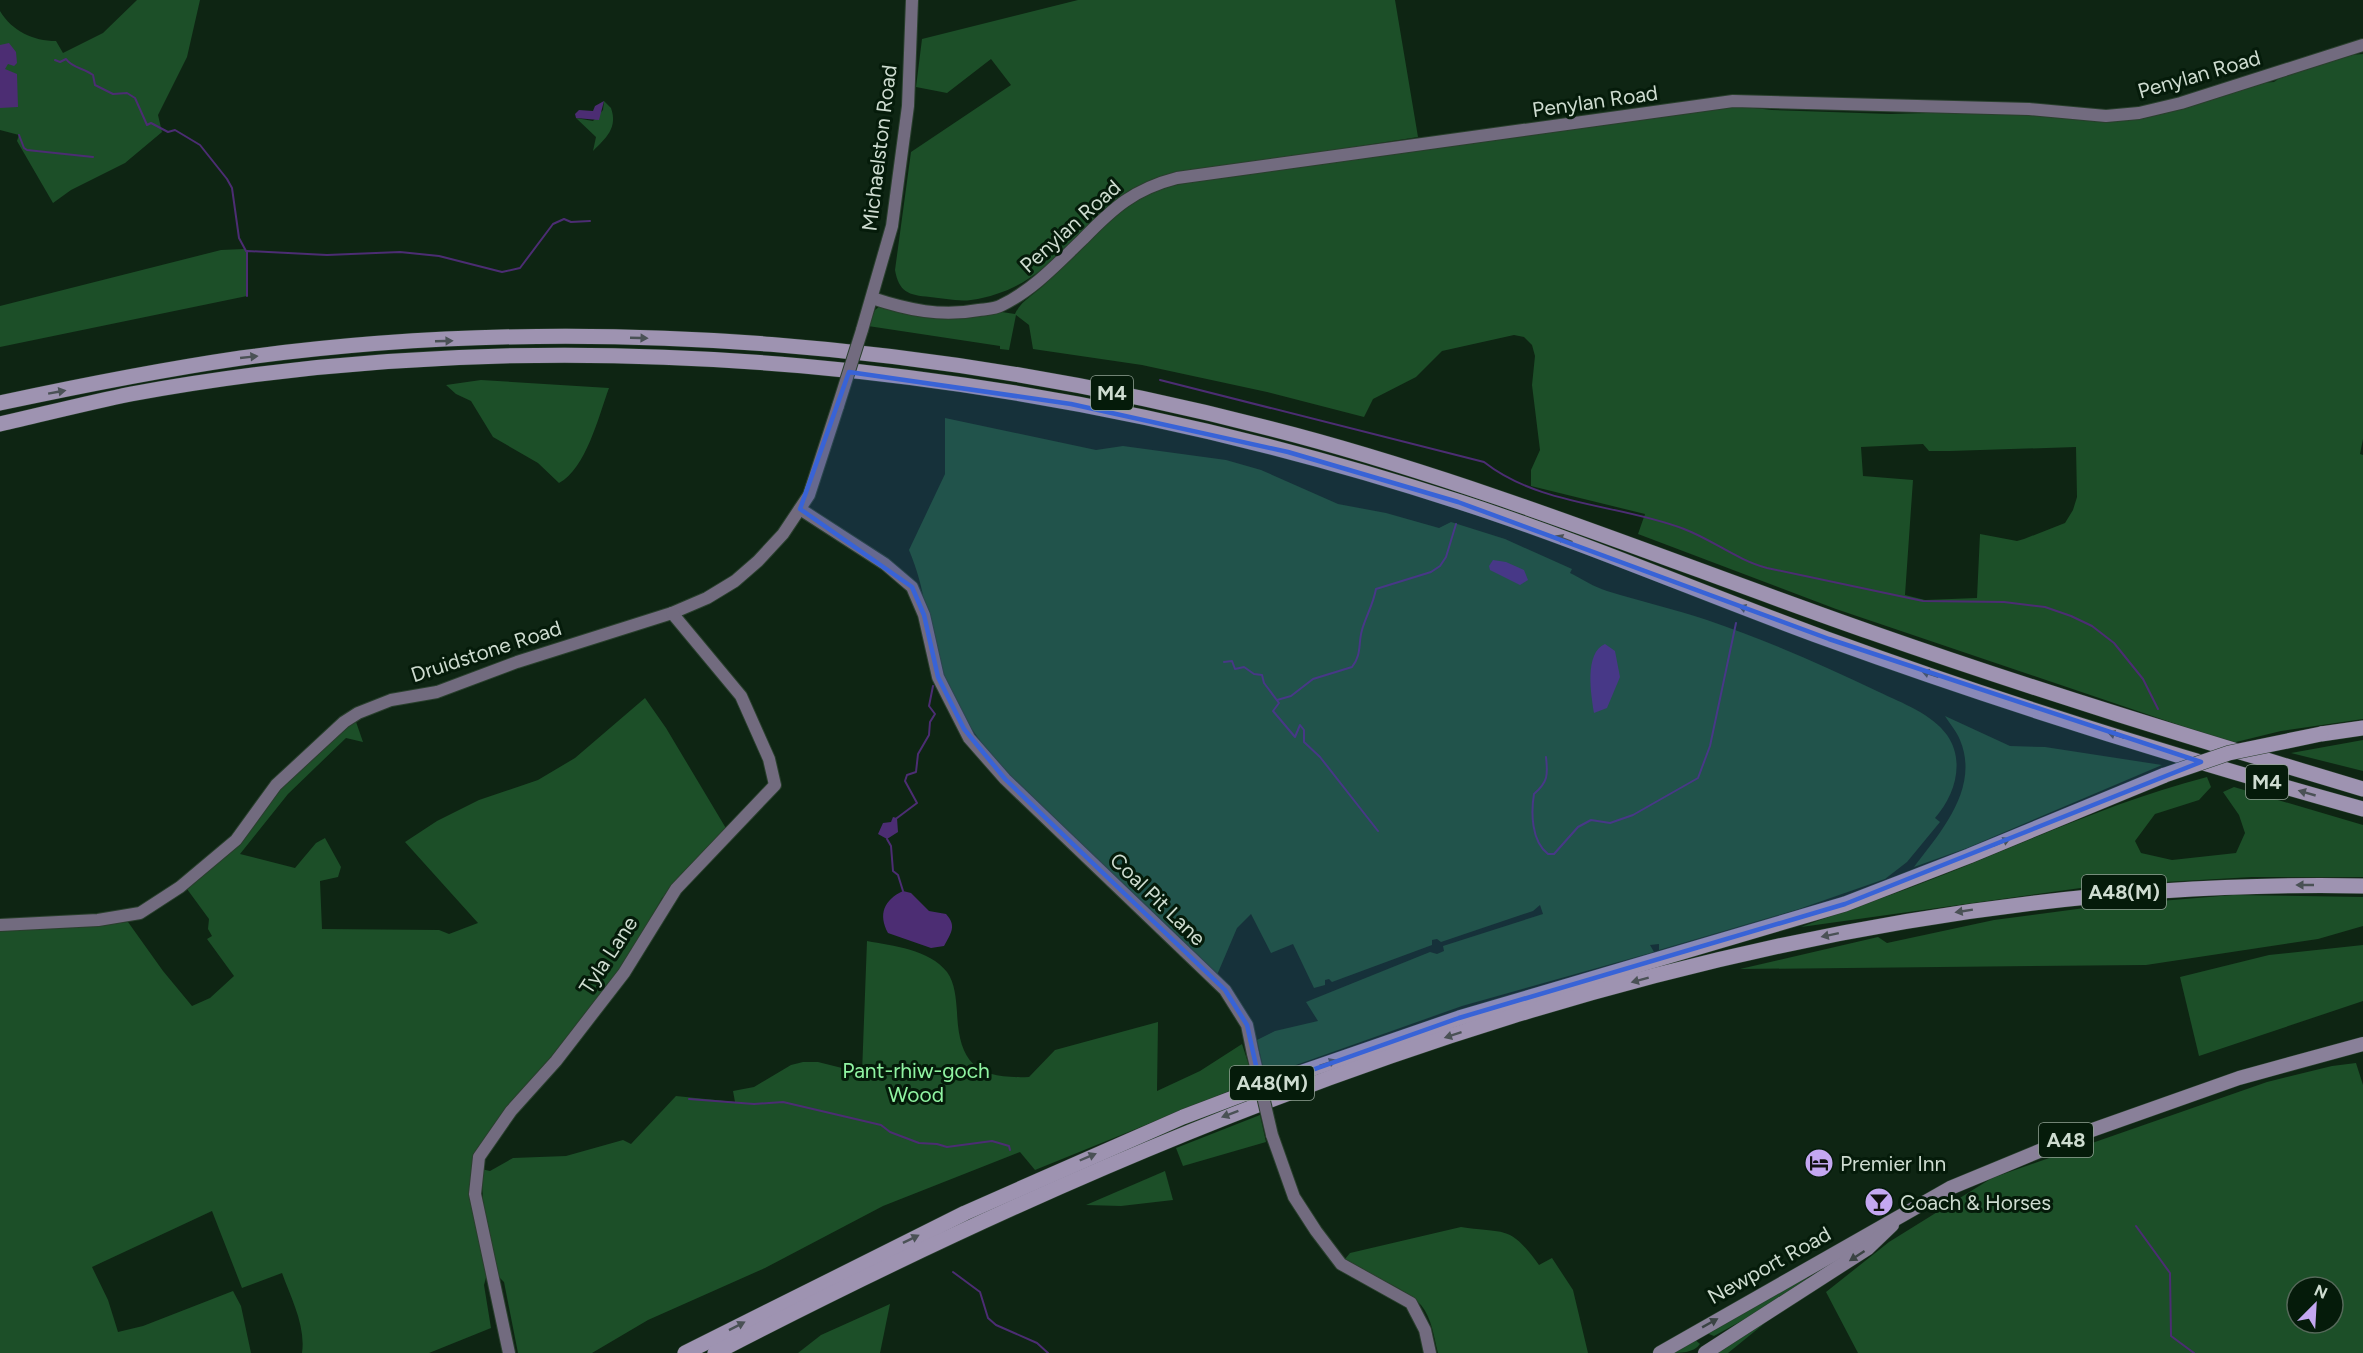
<svg xmlns="http://www.w3.org/2000/svg" width="2363" height="1353" viewBox="0 0 2363 1353" font-family="Figtree,sans-serif">
  <style>
    .green { fill: #1c4f28; fill-rule: evenodd }
    .water { fill: #4c2d73 }
    .lines { fill: none; stroke-linecap: round; stroke-linejoin: round }
    .stream { stroke: #4c2d73; stroke-width: 2 }
    .secondary-casing { stroke: #293f2d; stroke-width: 14 }
    .primary-casing { stroke: #293f2d; stroke-width: 15 }
    .highway-casing { stroke: #293f2d; stroke-width: 16 }
    .secondary { stroke: #726b7f; stroke-width: 12 }
    .primary { stroke: #898099; stroke-width: 14 }
    .highway { stroke: #9e93b1; stroke-width: 15 }
    .secondary-bridge-casing { stroke: #293f2d; stroke-width: 14; stroke-linecap: butt }
    .highway-bridge-casing { stroke: #293f2d; stroke-width: 16; stroke-linecap: butt }
    .secondary-bridge { stroke: #726b7f; stroke-width: 12 }
    .highway-bridge { stroke: #9e93b1; stroke-width: 15 }
    .oneway { fill: #4a5155 }
    .oneway2 { fill: #3a4343 }
    .marked { fill: #3863d7; fill-opacity: 0.2; stroke: #3863d7; stroke-width: 4.5; stroke-linejoin: round }
    .labels { text-anchor: middle; dominant-baseline: central; stroke-width: 6; stroke-linejoin: round; paint-order: stroke }
    .shield { fill: #051b0a; stroke: #92a295; stroke-width: 1.5 }
    .shield-label { font-size: 20px; font-weight: bold; fill: #cedcd0 }
    .street-label { font-size: 21px; fill: #cedcd0; stroke: #051b0a }
    .park-label { font-size: 21px; fill: #90f4a2; stroke: #051b0a }
    .poi-label { font-size: 21px; fill: #cedcd0; stroke: #051b0a; text-anchor: start }
  </style>
  <rect width="100%" height="100%" fill="#0e2513"/>
  <g class="green">
    <path d="M 137,0 L 200,0 L 187,57 L 158,115 L 162,132 L 125,163 L 71,190 L 53,203 L 17,141 L 19,135 L 0,130 L 0,11 C 12,31 33,41 56,41 L 63,53 L 103,33 Z"/>
    <path d="M 1078,0 L 1395,0 L 1418,137 L 1160,177 C 1150,181 1139,185 1130,190 C 1070,229 1051,288 971,300 C 958,302 943,298 930,297 C 908,295 899,292 895,270 L 911,152 L 1011,85 L 991,59 L 947,93 L 916,87 L 922,39 Z"/>
    <path d="M 2363,54 L 2363,439 L 2360,454 L 2363,455 L 2363,719 L 2281,731 L 2232,743 L 1836,609 L 1638,534 L 1645,514 L 1531,486 L 1531,470 L 1540,450 L 1532,385 L 1535,356 L 1532,345 L 1524,337 L 1514,335 L 1442,351 L 1416,377 L 1373,399 L 1364,417 L 1267,392 L 1142,365 L 1033,349 L 1029,325 L 1016,315 L 1009,350 L 1000,349 L 1000,346 L 868,326 L 875,310 L 880,306 L 963,318 L 1002,312 L 1015,314 C 1021,300 1037,293 1047,282 C 1072,256 1096,225 1125,204 C 1147,188 1178,185 1204,180 L 1736,106 L 1772,110 L 1890,114 L 1998,111 L 2083,120 L 2128,120 L 2152,116 L 2196,103 L 2248,84 L 2274,82 L 2285,74 L 2338,56 ZM 1923,444 L 1929,451 L 1950,451 L 2076,447 L 2077,497 L 2073,510 L 2065,523 L 2024,539 L 2017,541 L 1980,534 L 1977,598 L 1925,600 L 1905,595 L 1913,480 L 1863,476 L 1861,447 Z"/>
    <path d="M 604,101 L 611,108 C 618,128 606,138 593,151 L 596,137 L 576,118 L 593,121 L 603,110 Z"/>
    <path d="M 244,249 L 247,251 L 247,296 L 0,347 L 0,306 L 221,250 Z"/>
    <path d="M 481,380 L 609,388 C 599,415 586,469 559,483 L 538,463 L 493,437 L 471,401 L 456,394 L 446,385 Z"/>
    <path d="M 945,418 L 1096,450 L 1123,446 L 1226,460 L 1261,470 L 1338,504 L 1386,513 L 1439,528 L 1451,522 L 1505,539 L 1572,569 L 1570,573 C 1582,579 1594,587 1607,591 C 1640,601 1674,609 1707,620 C 1766,640 1823,665 1879,692 C 1902,703 1932,714 1947,735 C 1966,762 1954,797 1935,818 L 1940,822 L 1907,862 L 1885,879 L 1799,909 L 1659,950 L 1659,944 L 1650,945 L 1654,952 L 1462,1006 L 1265,1076 L 1257,1040 L 1275,1031 L 1318,1021 L 1306,1002 L 1430,952 L 1437,954 L 1444,951 L 1443,946 L 1543,914 L 1540,905 L 1533,911 L 1441,942 L 1437,939 L 1432,940 L 1432,945 L 1332,982 L 1329,979 L 1325,980 L 1325,985 L 1314,988 L 1293,944 L 1271,953 L 1251,914 L 1237,928 L 1217,975 L 1005,772 C 977,738 951,704 938,661 C 926,622 926,590 909,550 L 945,474 Z"/>
    <path d="M 645,698 L 666,728 L 727,830 L 662,898 L 625,964 L 479,1147 L 474,1158 L 487,1274 L 484,1285 L 491,1328 L 429,1353 L 302,1353 C 306,1326 291,1298 282,1273 L 242,1288 L 212,1211 L 92,1267 L 108,1300 L 118,1332 L 143,1326 L 233,1291 L 241,1306 L 251,1353 L 0,1353 L 0,929 L 128,922 L 163,971 L 192,1006 L 210,998 L 234,976 L 207,939 L 212,936 L 208,929 L 209,919 L 187,889 L 279,788 L 355,719 L 363,742 L 346,738 L 288,794 L 240,854 L 295,868 L 316,843 L 325,838 L 341,867 L 338,877 L 320,881 L 322,929 L 439,930 L 449,934 L 478,923 L 405,842 L 437,821 L 479,800 L 538,780 L 575,758 Z"/>
    <path d="M 1945,716 L 2010,746 L 2045,747 L 2162,765 L 1967,848 L 1914,867 C 1941,832 1980,788 1960,740 C 1957,732 1950,724 1945,716 Z"/>
    <path d="M 2363,740 L 2363,771 L 2291,753 Z"/>
    <path d="M 2207,777 L 2211,787 L 2199,800 L 2155,814 L 2135,841 L 2141,853 L 2172,860 L 2236,853 L 2245,833 L 2239,815 L 2223,792 L 2234,787 L 2363,825 L 2363,877 L 2252,877 L 2095,886 L 1801,927 C 1855,907 1910,889 1963,867 C 2044,834 2122,799 2207,777 Z"/>
    <path d="M 2233,895 L 2363,897 L 2363,926 L 2318,939 L 2146,965 L 1740,969 L 1878,937 L 1887,943 L 1994,920 L 2100,906 Z"/>
    <path d="M 867,941 C 893,946 929,949 947,972 C 955,983 956,999 957,1012 C 959,1064 977,1079 1029,1077 L 1055,1050 L 1158,1022 L 1157,1091 L 1200,1071 L 1242,1044 L 1254,1081 L 1035,1170 L 1020,1152 L 883,1206 L 765,1268 L 648,1320 L 592,1353 L 518,1353 L 504,1282 L 497,1275 L 484,1214 L 481,1169 L 490,1171 L 513,1158 L 566,1156 L 623,1140 L 631,1144 L 676,1096 L 735,1102 L 733,1091 L 754,1087 L 791,1065 L 803,1062 L 818,1062 L 862,1073 Z"/>
    <path d="M 2363,945 L 2363,1001 L 2199,1056 L 2180,977 L 2269,955 Z"/>
    <path d="M 2356,1063 L 2363,1085 L 2363,1353 L 1858,1353 L 1826,1292 L 1889,1242 L 1992,1178 L 2267,1082 L 2332,1066 ZM 2297,1287 L 2333,1287 L 2333,1323 L 2297,1323 Z"/>
    <path d="M 1260,1115 L 1266,1142 L 1183,1166 L 1176,1148 Z"/>
    <path d="M 1165,1171 L 1173,1200 L 1121,1206 L 1086,1205 Z"/>
    <path d="M 1461,1227 C 1506,1234 1509,1224 1539,1265 L 1552,1258 L 1573,1290 L 1588,1353 L 1438,1353 C 1434,1338 1432,1318 1421,1305 C 1401,1284 1368,1277 1345,1259 L 1350,1253 Z"/>
    <path d="M 1806,1278 L 1811,1279 L 1807,1285 L 1714,1336 L 1706,1333 L 1707,1329 Z"/>
    <path d="M 890,1304 L 880,1353 L 798,1353 L 821,1335 Z"/>
    <path d="M 1765,1323 L 1728,1353 L 1715,1353 L 1762,1324 Z"/>
    <path d="M 1693,1338 L 1700,1344 C 1694,1353 1680,1353 1668,1353 Z"/>
  </g>
  <g class="water">
    <path d="M 9,43 L 16,52 L 17,63 L 14,66 L 8,64 L 5,69 L 17,74 L 18,107 L 0,108 L 0,45 Z"/>
    <path d="M 604,101 L 599,120 L 576,118 L 575,114 L 579,110 L 593,111 L 595,106 Z"/>
    <path d="M 1493,560 L 1506,562 L 1524,570 L 1528,580 L 1520,585 L 1490,570 L 1489,566 Z"/>
    <path d="M 1605,644 L 1615,651 L 1620,677 L 1607,708 L 1594,713 C 1591,694 1584,653 1605,644 Z"/>
    <path d="M 893,817 L 897,818 L 898,832 L 887,839 L 878,834 L 883,823 L 891,822 Z"/>
    <path d="M 903,891 L 911,893 L 929,911 L 946,914 C 957,926 951,933 944,946 L 931,948 L 888,933 C 878,914 884,900 903,891 Z"/>
  </g>
  <g class="lines">
    <g class="stream">
      <path d="M 55,60 L 60,62 L 66,59 C 72,68 84,68 93,75 L 95,85 L 113,94 L 127,93 L 135,98 L 147,125 L 151,123 L 168,132 L 175,130 L 200,145 L 227,179 L 232,188 L 239,238 L 246,251"/>
      <path d="M 19,135 L 24,148 L 27,150 L 93,157"/>
      <path d="M 247,296 L 247,251 L 327,255 L 400,252 L 439,256 L 502,272 L 520,268 L 553,224 L 564,219 L 571,222 L 590,221"/>
      <path d="M 1160,380 L 1484,462 C 1540,506 1619,504 1684,529 C 1713,540 1737,560 1767,568 L 1923,601 L 2004,602 L 2045,607 L 2071,616 L 2092,626 L 2114,643 L 2143,679 L 2158,709"/>
      <path d="M 1224,662 L 1232,661 L 1235,669 L 1244,667 L 1254,674 L 1262,675 L 1264,683 L 1279,703 L 1273,711 L 1295,737 L 1300,725 L 1304,730 L 1304,742 L 1320,757 L 1378,831"/>
      <path d="M 1277,700 L 1291,696 L 1313,679 L 1352,667 C 1362,654 1358,644 1362,630 C 1366,616 1373,605 1376,589 L 1431,572 L 1440,566 L 1446,557 L 1456,524"/>
      <path d="M 1546,757 C 1548,775 1548,782 1534,794 C 1531,812 1531,841 1548,854 L 1554,854 L 1578,827 L 1591,820 L 1610,823 L 1633,815 L 1698,778 L 1710,746 L 1736,623"/>
      <path d="M 897,818 L 917,803 L 905,781 L 907,775 L 916,772 L 918,754 L 929,735 L 930,722 L 935,714 L 929,706 L 933,686"/>
      <path d="M 887,839 L 891,846 L 893,871 L 898,875 L 903,891"/>
      <path d="M 689,1099 L 754,1104 L 783,1102 L 881,1125 L 890,1132 L 919,1143 L 937,1144 L 947,1147 L 992,1141 L 1009,1146 L 1010,1150"/>
      <path d="M 2136,1226 L 2170,1273 L 2171,1336 L 2194,1353"/>
      <path d="M 953,1272 L 980,1292 L 988,1318 L 996,1325 L 1037,1343 L 1048,1353"/>
    </g>
    <g class="secondary-casing">
      <g id="secondary">
        <path d="M 872,298 C 908,310 941,317 979,310 C 986,309 995,309 1002,305 C 1033,290 1058,263 1083,239 C 1113,208 1134,189 1177,178 L 1733,101 L 2029,109 L 2106,116 L 2139,113 L 2181,103 L 2363,45"/>
        <path d="M 862,330 L 892,226 L 908,106 L 912,0"/>
        <path d="M 800,509 L 885,564 L 912,587 L 924,615 L 938,677 L 969,738 L 1005,779 L 1225,990 L 1247,1025 L 1253,1054"/>
        <path d="M 0,925 L 98,920 L 140,913 L 180,887 L 236,840 L 276,785 L 344,722 L 358,713 L 391,700 L 437,692 L 517,662 L 672,613 L 707,598 L 735,581 L 758,561 L 783,534 L 809,495 L 838,406"/>
        <path d="M 1272,1135 L 1294,1197 L 1316,1231 L 1341,1264 L 1411,1303 L 1425,1330 L 1430,1353"/>
        <path d="M 509,1353 L 475,1194 L 479,1157 L 511,1111 L 556,1061 L 624,973 L 676,889 L 775,785 L 769,759 L 741,696 L 672,613"/>
      </g>
    </g>
    <g class="primary-casing">
      <g id="primary">
        <path d="M 1660,1353 L 1950,1188 L 2078,1135 L 2239,1078 L 2363,1044"/>
        <path d="M 1705,1353 L 1868,1248 L 1892,1225"/>
      </g>
    </g>
    <g class="highway-casing">
      <g id="highway">
        <path d="M 0,403 C 79,386 160,370 241,358 C 591,310 954,344 1295,435 C 1493,488 1681,566 1873,633 C 2035,690 2199,740 2363,789"/>
        <path d="M 0,424 C 44,414 87,403 131,394 C 571,313 1036,364 1460,502 C 1584,542 1704,594 1827,639 C 2003,703 2183,759 2363,809"/>
        <path d="M 2321,734 L 2363,728"/>
        <path d="M 685,1353 L 965,1213 L 1183,1117 L 1291,1076 L 1459,1018 L 1845,904 L 1969,856 L 2165,775"/>
        <path d="M 715,1353 C 1224,1089 1781,875 2363,886"/>
      </g>
    </g>
    <use href="#secondary" class="secondary"/>
    <use href="#primary" class="primary"/>
    <use href="#highway" class="highway"/>
    <g class="secondary-bridge-casing">
      <g id="secondary-bridge">
        <path d="M 838,406 L 862,330"/>
        <path d="M 1253,1054 L 1272,1135"/>
      </g>
    </g>
    <g class="highway-bridge-casing">
      <path id="highway-bridge" d="M 2165,775 L 2229,753 L 2321,734"/>
    </g>
    <use href="#secondary-bridge" class="secondary-bridge"/>
    <use href="#highway-bridge" class="highway-bridge"/>
  </g>
  <defs><path id="oneway-solid" d="M-6-.8H1V-3.2L6.5 0L1 3.2V.8H-6Z" transform="scale(1.5)"/></defs>
  <g class="oneway">
    <use href="#oneway-solid" transform="translate(639 338) rotate(2)"/>
    <use href="#oneway-solid" transform="translate(444 341) rotate(-2)"/>
    <use href="#oneway-solid" transform="translate(249 357) rotate(-6)"/>
    <use href="#oneway-solid" transform="translate(57 392) rotate(-10)"/>
    <use href="#oneway-solid" transform="translate(1564 539) rotate(-159)"/>
    <use href="#oneway-solid" transform="translate(1747 609) rotate(-160)"/>
    <use href="#oneway-solid" transform="translate(1930 674) rotate(-161)"/>
    <use href="#oneway-solid" transform="translate(2116 735) rotate(-162)"/>
    <use href="#oneway-solid" transform="translate(2307 793) rotate(-164)"/>
    <use href="#oneway-solid" transform="translate(2002 842) rotate(-23)"/>
    <use href="#oneway-solid" transform="translate(2305 885) rotate(-180)"/>
    <use href="#oneway-solid" transform="translate(1964 911) rotate(171)"/>
    <use href="#oneway-solid" transform="translate(1830 935) rotate(168)"/>
    <use href="#oneway-solid" transform="translate(1640 980) rotate(165)"/>
    <use href="#oneway-solid" transform="translate(1453 1035) rotate(162)"/>
    <use href="#oneway-solid" transform="translate(1328 1063) rotate(-19)"/>
    <use href="#oneway-solid" transform="translate(1230 1114) rotate(159)"/>
    <use href="#oneway-solid" transform="translate(1088 1157) rotate(-23)"/>
    <use href="#oneway-solid" transform="translate(911 1239) rotate(-26)"/>
    <use href="#oneway-solid" transform="translate(737 1326) rotate(-27)"/>
  </g>
  <g class="oneway2">
    <use href="#oneway-solid" transform="translate(1857 1256) rotate(147)"/>
    <use href="#oneway-solid" transform="translate(1710 1323) rotate(-29)"/>
  </g>
  <path class="marked" d="M 849,372 L 1071,404 L 1288,452 L 1458,502 L 1829,639 L 2201,762 L 1845,904 L 1459,1018 L 1261,1088 L 1247,1025 L 1225,990 L 1005,779 L 964,729 L 938,677 L 924,615 L 912,587 L 800,509 Z"/>
  <defs>
    <g id="hotel-disc" transform="scale(1.5)"><circle r="9.5" fill="#c4a7f1" stroke="#051b0a"/><path d="M-6-4.5h1.5V1H6V5H4.5V3h-9V5H-6ZM-4 0a1.8 1.8 0 1 1 3.6 0ZM.5 0V-2.5h3Q6-2.5 6 0Z" fill="#111"/></g>
    <g id="bar-disc" transform="scale(1.5)"><circle r="9.5" fill="#c4a7f1" stroke="#051b0a"/><path d="M-6-5H6L.8 .8V4.5H3.5V6h-7V4.5H-.8V.8Z" fill="#111"/></g>
  </defs>
  <g fill-rule="evenodd">
    <use href="#hotel-disc" x="1819" y="1163"/>
    <use href="#bar-disc" x="1879" y="1202"/>
  </g>
  <g class="labels">
    <g class="shield">
      <rect x="1091" y="376" width="42" height="34" rx="4.5"/>
      <rect x="2246" y="765" width="42" height="34" rx="4.5"/>
      <rect x="2082" y="875" width="84" height="34" rx="4.5"/>
      <rect x="1230" y="1066" width="84" height="34" rx="4.5"/>
      <rect x="2039" y="1123" width="54" height="34" rx="4.5"/>
    </g>
    <g class="shield-label">
      <text x="1112" y="393">M4</text>
      <text x="2267" y="782">M4</text>
      <text x="2124" y="892">A48(M)</text>
      <text x="1272" y="1083">A48(M)</text>
      <text x="2066" y="1140">A48</text>
    </g>
    <g class="street-label">
      <text transform="translate(2199 74) rotate(-16)">Penylan Road</text>
      <text transform="translate(1595 101) rotate(-8)">Penylan Road</text>
      <text transform="translate(879 148) rotate(-83)">Michaelston Road</text>
      <text transform="translate(1070 226) rotate(-42)">Penylan Road</text>
      <text transform="translate(486 651) rotate(-18)">Druidstone Road</text>
      <text transform="translate(1158 899) rotate(44)">Coal Pit Lane</text>
      <text transform="translate(608 955) rotate(-57)">Tyla Lane</text>
      <text transform="translate(1769 1265) rotate(-29)">Newport Road</text>
    </g>
    <g class="park-label">
      <text x="916" y="1070">Pant-rhiw-goch<tspan x="916" dy="24">Wood</tspan></text>
    </g>
    <g class="poi-label">
      <text x="1840" y="1163">Premier Inn</text>
      <text x="1900" y="1202">Coach &amp; Horses</text>
    </g>
  </g>
  <g transform="translate(2315 1305) rotate(24)"><circle r="28" fill="#051b0a" stroke="#556859" stroke-width="1.5"/>
  <path d="M0-4.5L10 22L0 15L-10 22Z" fill="#c4a7f1"/>
  <text y="-9" font-size="16" font-weight="bold" text-anchor="middle" fill="#cedcd0">N</text>
  </g>
</svg>
